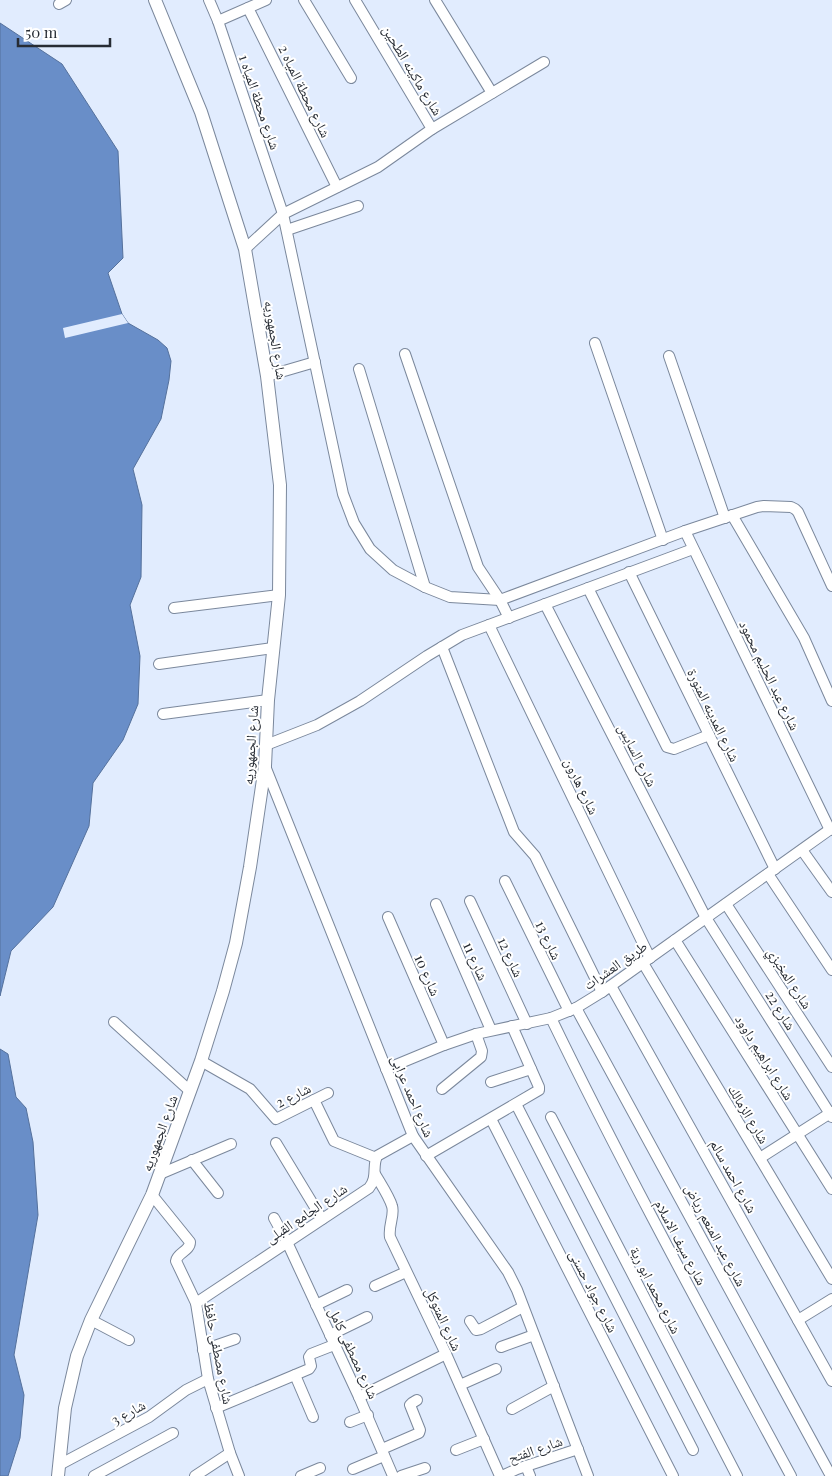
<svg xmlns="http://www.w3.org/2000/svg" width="832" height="1476" viewBox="0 0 832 1476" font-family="'Playfair Display','Noto Naskh Arabic',serif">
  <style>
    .water { fill: #698ec8; stroke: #55719c }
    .pier { fill: #e1ecfe }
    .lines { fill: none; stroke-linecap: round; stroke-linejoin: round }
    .minor-casing { stroke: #7b889c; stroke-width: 12 }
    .tertiary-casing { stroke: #7b889c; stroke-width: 14 }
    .minor { stroke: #fff; stroke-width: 10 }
    .tertiary { stroke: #fff; stroke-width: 12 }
    .labels { text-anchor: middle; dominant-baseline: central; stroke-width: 4; stroke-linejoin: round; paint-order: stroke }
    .street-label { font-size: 14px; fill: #272c34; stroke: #fff }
  </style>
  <rect width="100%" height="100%" fill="#e1ecfe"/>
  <g class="water">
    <path d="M 0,23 L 62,64 L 118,151 L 123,258 L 108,273 L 122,314 L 128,323 L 158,340 L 167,348 L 171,361 L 169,380 L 161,419 L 133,469 L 142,505 L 141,577 L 130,605 L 140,656 L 138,704 L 123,740 L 93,783 L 89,826 L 53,907 L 11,951 L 0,996 Z"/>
    <path d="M 0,1049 L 8,1054 L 16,1097 L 26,1108 L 33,1142 L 38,1215 L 14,1355 L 24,1395 L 20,1438 L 8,1476 L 0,1476 Z"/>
  </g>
  <path class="pier" d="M 122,314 L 128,323 L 65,338 L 63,328 Z"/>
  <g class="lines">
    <g class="minor-casing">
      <g id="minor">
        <path d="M 209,0 L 218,21 L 283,214 L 343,494 L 354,523 L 370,549 L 393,570 L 425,587 L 450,597 L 500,600 L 685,531 L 757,507 L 764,506 L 791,507 L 795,509 L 798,512 L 832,586"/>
        <path d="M 304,0 L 351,78"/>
        <path d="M 355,0 L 432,129"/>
        <path d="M 435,0 L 492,93"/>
        <path d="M 59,4 L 66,0"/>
        <path d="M 248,8 L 337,187"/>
        <path d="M 218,21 L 266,0"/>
        <path d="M 287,230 L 358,206"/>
        <path d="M 245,249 L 283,214 L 378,167 L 432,129 L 544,62"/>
        <path d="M 595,343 L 663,540"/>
        <path d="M 405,354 L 478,567 L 500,600 L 509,618"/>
        <path d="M 669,356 L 725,518"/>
        <path d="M 359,369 L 425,587"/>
        <path d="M 267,376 L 315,362"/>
        <path d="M 732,515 L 804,638 L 832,701"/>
        <path d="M 685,531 L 830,830"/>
        <path d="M 629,572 L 775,869"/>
        <path d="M 588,588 L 667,747 L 674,749 L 709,735"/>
        <path d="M 545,604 L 706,918 L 832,1117"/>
        <path d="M 174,608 L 279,595"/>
        <path d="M 489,625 L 650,958"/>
        <path d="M 442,647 L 514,832 L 535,856 L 602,992"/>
        <path d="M 159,664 L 273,648"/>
        <path d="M 163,714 L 268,700"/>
        <path d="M 266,745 L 317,725 L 360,701 L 427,656 L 462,635 L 693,549"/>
        <path d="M 265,766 L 413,1136 L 508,1272 L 517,1290 L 588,1476"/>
        <path d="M 802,850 L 832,892"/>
        <path d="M 768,874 L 832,970"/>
        <path d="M 505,881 L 569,1011"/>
        <path d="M 470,901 L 527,1024"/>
        <path d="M 436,904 L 491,1030"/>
        <path d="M 726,904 L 832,1067"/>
        <path d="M 388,917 L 444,1045"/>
        <path d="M 675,940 L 832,1189"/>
        <path d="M 643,963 L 832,1279"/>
        <path d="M 611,986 L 832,1381"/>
        <path d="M 576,1008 L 831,1476"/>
        <path d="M 551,1018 C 626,1173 709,1324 791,1476"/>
        <path d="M 114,1022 L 190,1091"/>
        <path d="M 201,1061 L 250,1089 L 276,1119 L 328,1093"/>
        <path d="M 386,1069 L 444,1045 L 476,1034 L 551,1018 L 576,1008 L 602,992 L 832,828"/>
        <path d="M 491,1082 L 531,1069"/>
        <path d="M 442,1089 L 481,1057 L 482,1051 L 476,1034"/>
        <path d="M 314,1100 L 334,1141 L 376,1158"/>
        <path d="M 516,1104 L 693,1450"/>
        <path d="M 551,1117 L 737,1476"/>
        <path d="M 491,1119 L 673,1476"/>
        <path d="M 276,1143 L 322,1219"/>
        <path d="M 426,1156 L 539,1090 L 539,1087 L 512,1026"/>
        <path d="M 760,1158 L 832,1112"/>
        <path d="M 192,1160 L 218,1193"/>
        <path d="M 160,1174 L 231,1144"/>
        <path d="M 375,1174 C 380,1183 389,1196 392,1206 C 395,1215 388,1226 390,1237 L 446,1354 L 500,1476"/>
        <path d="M 152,1195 L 190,1242 C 190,1251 177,1253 176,1261 L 196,1303 L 208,1379 L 230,1453 L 239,1476"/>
        <path d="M 274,1218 L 287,1242 L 359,1397 L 393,1476"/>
        <path d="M 375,1286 L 406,1272"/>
        <path d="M 196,1303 L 369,1188 C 378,1177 372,1166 377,1156 L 413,1136"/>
        <path d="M 316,1305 L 347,1290"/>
        <path d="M 91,1320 L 129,1340"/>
        <path d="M 798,1320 L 832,1299"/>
        <path d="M 470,1321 L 476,1330 L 481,1329 L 523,1307"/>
        <path d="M 330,1335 L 367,1317"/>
        <path d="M 501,1347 L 534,1335"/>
        <path d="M 203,1350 L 235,1339"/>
        <path d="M 295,1375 L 313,1417"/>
        <path d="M 460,1385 L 496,1369"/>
        <path d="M 359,1397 L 446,1354"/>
        <path d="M 216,1408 L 309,1369 L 311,1366 L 309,1357 L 311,1354 L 334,1345"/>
        <path d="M 512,1409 L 554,1386"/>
        <path d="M 350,1422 L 368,1415"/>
        <path d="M 382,1449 L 419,1433 L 420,1430 L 410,1405 L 412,1403 L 417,1400"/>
        <path d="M 456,1450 L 484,1439"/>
        <path d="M 59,1465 L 149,1417 L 186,1390 L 208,1379"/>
        <path d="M 526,1466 L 530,1476"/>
        <path d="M 353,1469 L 384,1456"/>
        <path d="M 94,1476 L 173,1433"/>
        <path d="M 195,1476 L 230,1453"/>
        <path d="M 301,1476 L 320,1468"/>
        <path d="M 401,1476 L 425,1468"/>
        <path d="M 502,1476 L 517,1469 L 578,1449"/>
      </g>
    </g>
    <g class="tertiary-casing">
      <path id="tertiary" d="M 58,1476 L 65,1408 L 77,1356 L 91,1320 L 152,1195 L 201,1061 L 223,991 L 236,943 L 250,867 L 265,766 L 268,700 L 279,595 L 280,485 L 267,376 L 245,249 L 201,112 L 155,0"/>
    </g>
    <use href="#minor" class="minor"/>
    <use href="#tertiary" class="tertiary"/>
  </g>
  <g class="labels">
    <g class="street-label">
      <text transform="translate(413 70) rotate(59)">شارع ماكينه الطحين</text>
      <text transform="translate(305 91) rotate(64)">شارع محطة المياه 2</text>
      <text transform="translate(260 102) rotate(71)">شارع محطة المياه 1</text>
      <text transform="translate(276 340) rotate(81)">شارع الجمهوريه</text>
      <text transform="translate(770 675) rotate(64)">شارع عبد الحليم محمود</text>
      <text transform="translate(714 715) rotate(64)">شارع المدينه المنورة</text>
      <text transform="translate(250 745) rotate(-86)">شارع الجمهوريه</text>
      <text transform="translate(638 755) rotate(63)">شارع السايس</text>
      <text transform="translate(582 786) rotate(64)">شارع هارون</text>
      <text transform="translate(549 940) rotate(64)">شارع 13</text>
      <text transform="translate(511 957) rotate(65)">شارع 12</text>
      <text transform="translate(476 961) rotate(66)">شارع 11</text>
      <text transform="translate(615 965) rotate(-35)">طريق العشرات</text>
      <text transform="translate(428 975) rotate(66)">شارع 10</text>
      <text transform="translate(790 978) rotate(57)">شارع المخبزي</text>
      <text transform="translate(781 1010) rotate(58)">شارع 22</text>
      <text transform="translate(765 1057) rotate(58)">شارع ابراهيم داوود</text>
      <text transform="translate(293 1095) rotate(-27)">شارع 2</text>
      <text transform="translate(413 1096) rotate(67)">شارع احمد عرابى</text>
      <text transform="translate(749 1114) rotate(59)">شارع الزمالك</text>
      <text transform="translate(159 1133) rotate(-70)">شارع الجمهوريه</text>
      <text transform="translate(734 1176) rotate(61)">شارع احمد سالم</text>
      <text transform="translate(306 1213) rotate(-34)">شارع الجامع القبلى</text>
      <text transform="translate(716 1235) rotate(62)">شارع عبد المنعم رياض</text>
      <text transform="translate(681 1242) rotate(62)">شارع سيف الاسلام</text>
      <text transform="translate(656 1290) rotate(63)">شارع محمد ابو رية</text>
      <text transform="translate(594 1291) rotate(63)">شارع جواد حسنى</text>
      <text transform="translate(444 1319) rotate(65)">شارع المتوكل</text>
      <text transform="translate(219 1353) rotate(79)">شارع مصطفى حافظ</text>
      <text transform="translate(354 1353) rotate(65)">شارع مصطفى كامل</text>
      <text transform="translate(128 1412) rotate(-29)">شارع 3</text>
      <text transform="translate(535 1449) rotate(-19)">شارع الفتح</text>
    </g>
  </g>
  <path d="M18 38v8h92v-8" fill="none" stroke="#272c34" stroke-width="2.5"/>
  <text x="25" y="38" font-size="15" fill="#272c34" stroke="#ffffff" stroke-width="4" paint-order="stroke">50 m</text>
</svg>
